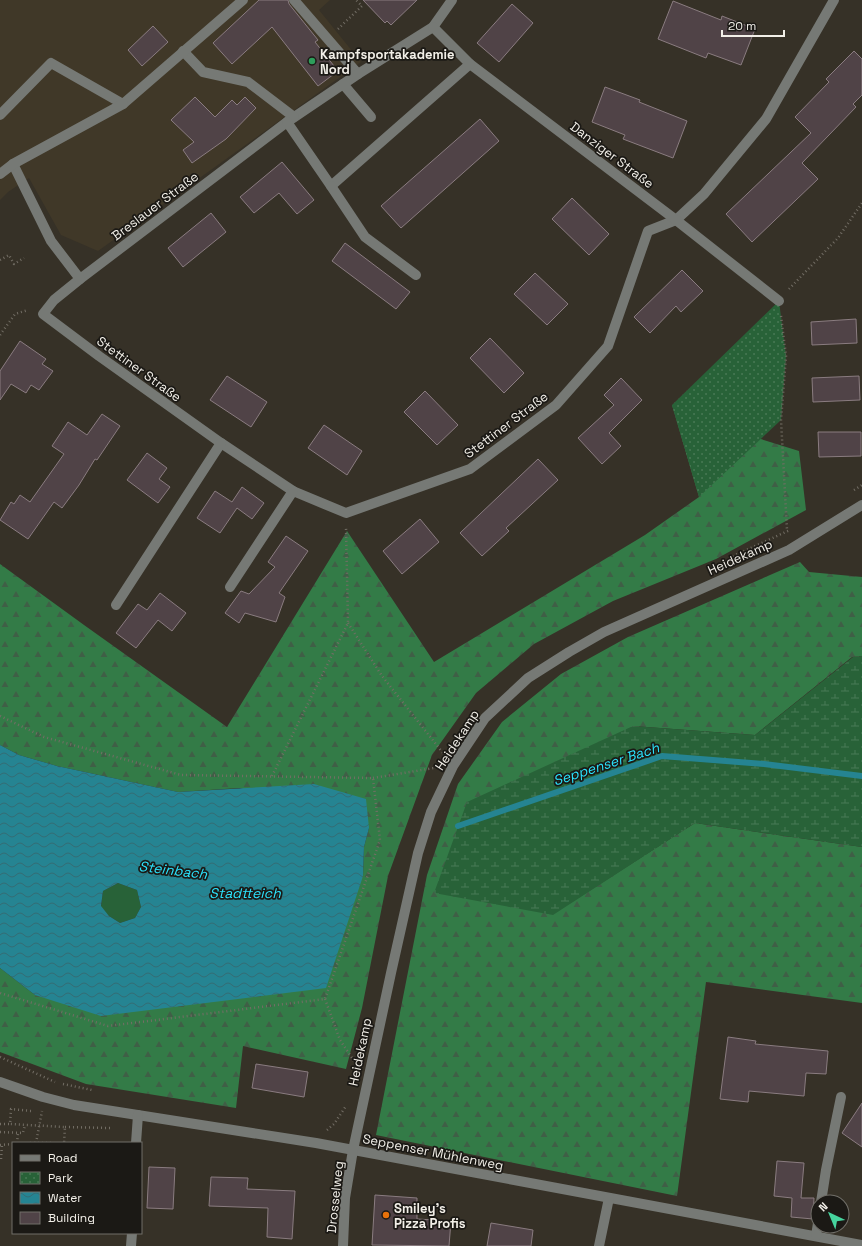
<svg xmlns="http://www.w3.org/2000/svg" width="862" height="1246" viewBox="0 0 862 1246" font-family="'Space Grotesk',sans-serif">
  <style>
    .built { fill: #403828 }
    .grass { fill: #286238 }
    .forest { fill: url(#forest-firs) }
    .wetland { fill: url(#wetland-marsh) }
    .park { fill: url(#park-dots) }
    .water { fill: url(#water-waves); fill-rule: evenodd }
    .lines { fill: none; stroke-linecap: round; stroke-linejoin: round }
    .stream { stroke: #258492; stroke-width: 6 }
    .building { fill: #504347; stroke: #8a7c80 }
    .path { stroke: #736e65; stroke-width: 2.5; stroke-dasharray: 1 3; stroke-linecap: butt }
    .minor { stroke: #767975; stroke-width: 10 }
    .leisure-dot { fill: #2e9e5b; stroke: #1b1915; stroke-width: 1.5 }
    .food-dot { fill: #e8710a; stroke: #1b1915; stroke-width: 1.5 }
    .labels { text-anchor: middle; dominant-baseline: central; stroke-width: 3.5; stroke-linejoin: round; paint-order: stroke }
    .poi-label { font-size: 13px; font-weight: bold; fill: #f2efe8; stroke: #1b1915; text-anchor: start }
    .street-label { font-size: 13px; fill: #f2efe8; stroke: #1b1915 }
    .water-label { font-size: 14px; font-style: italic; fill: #2be3fd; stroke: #1b1915 }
  </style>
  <defs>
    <pattern id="forest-firs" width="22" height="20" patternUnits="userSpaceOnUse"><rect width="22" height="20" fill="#337b47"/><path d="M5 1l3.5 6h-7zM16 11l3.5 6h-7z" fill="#3f5f46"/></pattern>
    <pattern id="wetland-marsh" width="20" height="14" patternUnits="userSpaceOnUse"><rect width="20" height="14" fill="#286238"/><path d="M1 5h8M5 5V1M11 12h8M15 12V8" fill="none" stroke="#487955"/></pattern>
    <pattern id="park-dots" width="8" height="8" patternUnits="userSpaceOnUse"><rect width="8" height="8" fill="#286238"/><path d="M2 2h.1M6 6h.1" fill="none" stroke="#487955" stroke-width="1.8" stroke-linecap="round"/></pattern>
    <pattern id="water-waves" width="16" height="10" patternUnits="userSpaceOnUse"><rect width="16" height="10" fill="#258492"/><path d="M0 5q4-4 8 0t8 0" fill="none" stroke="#336c74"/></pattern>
  </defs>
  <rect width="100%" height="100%" fill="#363127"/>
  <path class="built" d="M 0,0 L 330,0 L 319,10 L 361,62 L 98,251 L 61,235 L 29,178 L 8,192 L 0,200 Z"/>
  <path class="grass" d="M 118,883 L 137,890 L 141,907 L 135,918 L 120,923 L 109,916 L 101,907 L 103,891 Z"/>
  <g class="forest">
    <path d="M 672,405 L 751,436 L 799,451 L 806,510 L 716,559 L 613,601 L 534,644 L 476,693 L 432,755 L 388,876 L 362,1008 L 346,1069 L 243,1046 L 236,1108 L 86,1084 L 0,1052 L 0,968 L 35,995 L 363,876 L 364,847 L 369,828 L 240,788 L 178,792 L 57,766 L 19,755 L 0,745 L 0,564 L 84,625 L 227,727 L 347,531 L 434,662 L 645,535 L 699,497 Z"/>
    <path d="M 800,562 L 809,572 L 862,577 L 862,656 L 852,657 L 755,735 L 633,726 L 435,892 L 553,914 L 695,823 L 862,847 L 862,1003 L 706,982 L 677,1196 L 376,1135 L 427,875 L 458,784 L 502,722 L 561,674 L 628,637 Z"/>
  </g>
  <path class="wetland" d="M 862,656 L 862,847 L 695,823 L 553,915 L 434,893 L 467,802 L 633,726 L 755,735 L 853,657 Z"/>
  <path class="park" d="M 779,301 L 786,356 L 781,420 L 699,497 L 672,405 Z"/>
  <path class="water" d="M 0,745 L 19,755 L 57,766 L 178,792 L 314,784 L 366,799 L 369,828 L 364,847 L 363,876 L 326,988 L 101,1016 L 35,995 L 0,968 ZM 118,883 L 137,890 L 141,907 L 135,918 L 120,923 L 109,916 L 101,906 L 103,891 Z"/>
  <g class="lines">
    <path class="stream" d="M 458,826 L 662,756 L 764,764 L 862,776"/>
  </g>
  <g class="building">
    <path d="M 259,0 L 288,0 L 289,4 L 318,40 L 315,42 L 338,71 L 318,86 L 272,27 L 232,64 L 213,43 Z"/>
    <path d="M 363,0 L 417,0 L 391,25 L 387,21 L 385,23 Z"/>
    <path d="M 673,1 L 721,20 L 722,16 L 755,29 L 741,65 L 708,53 L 706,58 L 658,39 Z"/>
    <path d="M 512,4 L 533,23 L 499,62 L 477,43 Z"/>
    <path d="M 153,26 L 168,42 L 142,66 L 128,50 Z"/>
    <path d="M 854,51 L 862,59 L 862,95 L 853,104 L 856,107 L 802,163 L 818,179 L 752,242 L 726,214 L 811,133 L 795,117 L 829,82 L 826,79 Z"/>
    <path d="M 605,87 L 640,100 L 639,102 L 687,121 L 673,158 L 623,139 L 625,135 L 592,122 Z"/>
    <path d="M 195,97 L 215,117 L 232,100 L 237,105 L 245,97 L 256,108 L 226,139 L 192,163 L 183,150 L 194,142 L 171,120 Z"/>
    <path d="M 480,119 L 499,141 L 401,228 L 381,206 Z"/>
    <path d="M 282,162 L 314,200 L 297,214 L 279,193 L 254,213 L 240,197 Z"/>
    <path d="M 572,198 L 609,234 L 589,255 L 552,219 Z"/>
    <path d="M 211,213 L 226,232 L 183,267 L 168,248 Z"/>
    <path d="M 345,243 L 410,292 L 396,309 L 332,261 Z"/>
    <path d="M 682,270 L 703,291 L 681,312 L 676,306 L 650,333 L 634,317 Z"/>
    <path d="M 535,273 L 568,304 L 547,325 L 514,294 Z"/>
    <path d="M 856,319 L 857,343 L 812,345 L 811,322 Z"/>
    <path d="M 490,338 L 524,373 L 504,393 L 470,358 Z"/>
    <path d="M 20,341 L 46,359 L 42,364 L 53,371 L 39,390 L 31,385 L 26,393 L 11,384 L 0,400 L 0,371 Z"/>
    <path d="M 227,376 L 267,402 L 251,427 L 210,400 Z"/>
    <path d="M 859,376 L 860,400 L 813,402 L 812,378 Z"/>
    <path d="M 621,378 L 642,400 L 609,433 L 621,446 L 602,464 L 578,438 L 614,405 L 604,395 Z"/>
    <path d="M 425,391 L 458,425 L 437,445 L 404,412 Z"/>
    <path d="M 102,414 L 120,426 L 97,460 L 95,459 L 79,485 L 62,508 L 54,502 L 28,539 L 0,520 L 11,502 L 14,504 L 20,495 L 30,502 L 64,454 L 52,446 L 68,422 L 87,435 Z"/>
    <path d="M 324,425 L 362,451 L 347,475 L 308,448 Z"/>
    <path d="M 818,432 L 861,432 L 861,456 L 819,457 Z"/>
    <path d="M 147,453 L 167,468 L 159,479 L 170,487 L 158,503 L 127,480 Z"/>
    <path d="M 538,459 L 558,480 L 506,528 L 509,531 L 482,556 L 460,533 Z"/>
    <path d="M 242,487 L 264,503 L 252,519 L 237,508 L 220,533 L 197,518 L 215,491 L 232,502 Z"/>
    <path d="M 420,519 L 439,542 L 402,574 L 383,551 Z"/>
    <path d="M 286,536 L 308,551 L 279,593 L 285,597 L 276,622 L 245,613 L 239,623 L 225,613 L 241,591 L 249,594 L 275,567 L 268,562 Z"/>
    <path d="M 160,593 L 186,613 L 172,631 L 158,620 L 136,648 L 116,633 L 138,604 L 147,610 Z"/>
    <path d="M 728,1037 L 756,1041 L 755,1044 L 828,1051 L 826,1074 L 806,1073 L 804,1096 L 749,1091 L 748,1102 L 720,1099 Z"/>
    <path d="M 256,1064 L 308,1072 L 304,1097 L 252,1088 Z"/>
    <path d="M 862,1103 L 862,1147 L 842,1133 Z"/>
    <path d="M 777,1161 L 804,1163 L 801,1198 L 814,1198 L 813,1219 L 791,1217 L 792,1198 L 774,1196 Z"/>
    <path d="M 149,1167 L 175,1168 L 173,1209 L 147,1208 Z"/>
    <path d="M 211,1177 L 248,1178 L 247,1189 L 295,1191 L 292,1239 L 267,1237 L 268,1208 L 209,1206 Z"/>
    <path d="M 375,1195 L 417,1198 L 417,1219 L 451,1221 L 449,1246 L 372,1245 Z"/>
    <path d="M 491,1223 L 533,1230 L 531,1246 L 487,1246 Z"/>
  </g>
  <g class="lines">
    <g class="path">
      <path d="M 338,29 L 362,6 L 356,0"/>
      <path d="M 0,260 L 9,255 L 14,264 L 24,258"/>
      <path d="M 789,289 L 838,238 L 862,203"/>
      <path d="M 781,316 L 786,356 L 781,420 L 787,530"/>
      <path d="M 0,335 L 15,314 L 28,310"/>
      <path d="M 854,490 L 862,485"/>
      <path d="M 729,558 L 790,530"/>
      <path d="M 348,623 L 382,676 L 443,753"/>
      <path d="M 0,716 L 44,737 L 181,775 L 373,778 L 380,840 L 325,999 L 108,1026 L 0,993"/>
      <path d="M 272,776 L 348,623 L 346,527"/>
      <path d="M 373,778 L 434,768"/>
      <path d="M 325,999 L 340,1040 L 354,1061"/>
      <path d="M 0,1057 L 55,1082"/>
      <path d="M 63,1084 L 92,1090"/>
      <path d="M 31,1111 L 11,1109 L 10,1124 L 65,1127 L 64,1143"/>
      <path d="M 0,1124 L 10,1124"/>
      <path d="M 65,1127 L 110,1128"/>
      <path d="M 327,1130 L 334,1124 L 346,1106"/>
      <path d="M 0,1132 L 23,1133 L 25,1125"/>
      <path d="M 17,1143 L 18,1133"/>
      <path d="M 30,1143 L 53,1143"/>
      <path d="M 36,1143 L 42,1111"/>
      <path d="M 0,1145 L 13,1144"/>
      <path d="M 1,1159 L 2,1145"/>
    </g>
    <g class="minor">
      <path d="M 294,0 L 358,74"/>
      <path d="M 452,0 L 433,27 L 358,74 L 287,122 L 80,279 L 54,300 L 43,314 L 99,356 L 221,443 L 293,491 L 346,513 L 470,469 L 556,405 L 608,346 L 648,231 L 676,220 L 704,194 L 766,119 L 834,0"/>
      <path d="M 433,27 L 470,64 L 676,220 L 779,301"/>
      <path d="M 183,51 L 203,72 L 248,82 L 294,117"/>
      <path d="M 343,84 L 371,117"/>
      <path d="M 0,115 L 51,63 L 123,104 L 243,0"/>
      <path d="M 287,122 L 331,186 L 470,64"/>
      <path d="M 13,164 L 51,241 L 80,279"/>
      <path d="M 0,174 L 13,164 L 123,104"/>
      <path d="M 331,186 L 365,237 L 416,275"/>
      <path d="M 230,587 L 293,491"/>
      <path d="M 116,605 L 221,443"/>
      <path d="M 0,1082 L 43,1097 L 74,1105 L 316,1143 L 862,1245"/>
      <path d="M 136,1143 L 138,1115"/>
      <path d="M 821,1202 L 826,1170 L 841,1097"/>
      <path d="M 816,1236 L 818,1223"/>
      <path d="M 131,1246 L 132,1233"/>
      <path d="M 343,1246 L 345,1198 L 353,1150 L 391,973 L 418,853 L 431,812 L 453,766 L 485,718 L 528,678 L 569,652 L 604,632 L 789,550 L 862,505"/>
      <path d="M 599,1246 L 609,1198"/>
    </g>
  </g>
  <circle class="leisure-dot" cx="312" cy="61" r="4"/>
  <circle class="food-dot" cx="386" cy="1215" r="4"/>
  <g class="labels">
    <g class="poi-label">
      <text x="320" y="54">Kampfsportakademie<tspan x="320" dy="15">Nord</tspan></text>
      <text x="394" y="1208">Smiley's<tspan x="394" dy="15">Pizza Profis</tspan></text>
    </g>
    <g class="street-label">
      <text transform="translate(612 155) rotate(37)">Danziger Straße</text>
      <text transform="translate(155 206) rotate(-37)">Breslauer Straße</text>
      <text transform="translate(139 369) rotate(36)">Stettiner Straße</text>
      <text transform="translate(506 425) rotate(-37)">Stettiner Straße</text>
      <text transform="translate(740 557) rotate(-24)">Heidekamp</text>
      <text transform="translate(457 740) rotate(-57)">Heidekamp</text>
      <text transform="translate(360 1052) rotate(-78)">Heidekamp</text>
      <text transform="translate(433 1152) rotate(11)">Seppenser Mühlenweg</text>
      <text transform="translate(335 1197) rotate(-84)">Drosselweg</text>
    </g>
    <g class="water-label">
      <text transform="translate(606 764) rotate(-18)">Seppenser Bach</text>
      <text transform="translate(173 870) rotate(7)">Steinbach</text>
      <text x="245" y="893">Stadtteich</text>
    </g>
  </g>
  <rect x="12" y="1142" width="130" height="92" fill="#1b1915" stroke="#716f69"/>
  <rect x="20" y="1155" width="20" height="6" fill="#767975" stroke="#716f69"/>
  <text x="48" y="1162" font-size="12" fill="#f2efe8">Road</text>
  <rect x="20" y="1172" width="20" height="12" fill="url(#park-dots)" stroke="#716f69"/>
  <text x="48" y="1182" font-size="12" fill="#f2efe8">Park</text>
  <rect x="20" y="1192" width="20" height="12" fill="url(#water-waves)" stroke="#716f69"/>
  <text x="48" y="1202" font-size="12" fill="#f2efe8">Water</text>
  <rect x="20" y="1212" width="20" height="12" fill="#504347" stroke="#716f69"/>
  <text x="48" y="1222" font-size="12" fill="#f2efe8">Building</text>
  <g transform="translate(830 1214) rotate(316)"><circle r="19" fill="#1b1915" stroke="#716f69"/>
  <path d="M0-3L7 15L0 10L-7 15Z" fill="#46d49e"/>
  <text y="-6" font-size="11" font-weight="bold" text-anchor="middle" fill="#f2efe8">N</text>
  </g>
  <path d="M722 30v6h62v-6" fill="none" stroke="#f2efe8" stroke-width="2"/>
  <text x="728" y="30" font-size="12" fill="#f2efe8" stroke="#1b1915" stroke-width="3" paint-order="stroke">20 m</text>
</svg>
